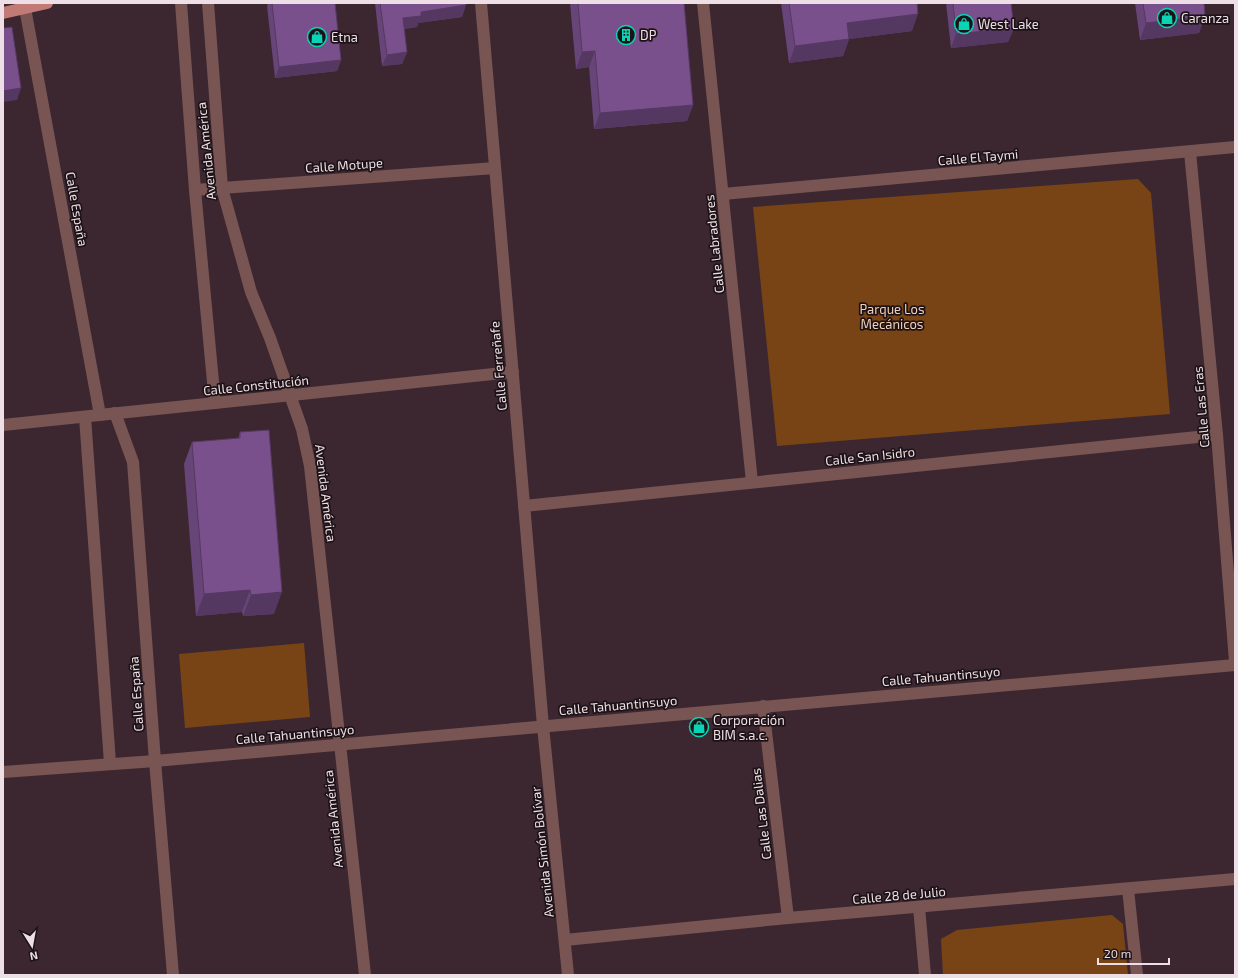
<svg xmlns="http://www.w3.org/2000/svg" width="1238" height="978" viewBox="0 0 1238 978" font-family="'Exo 2',sans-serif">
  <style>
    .green { fill: #784416 }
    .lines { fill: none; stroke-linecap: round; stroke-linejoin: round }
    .minor { stroke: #785553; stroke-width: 12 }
    .major { stroke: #c17a76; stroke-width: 12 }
    .wall { fill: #684578 }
    .shaded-wall { fill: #553862 }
    .building { fill: #79508c; stroke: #553862 }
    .labels { text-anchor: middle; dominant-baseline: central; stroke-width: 3.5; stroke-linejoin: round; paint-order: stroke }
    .poi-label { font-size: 13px; fill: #eddfe5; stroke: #1d1317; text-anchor: start }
    .street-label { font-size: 13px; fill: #eddfe5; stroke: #1d1317 }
    .park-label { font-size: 13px; fill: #f3cfb5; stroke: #1d1317 }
  </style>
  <rect width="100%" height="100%" fill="#3c2731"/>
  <g class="green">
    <path d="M 1138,179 L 1151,193 L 1170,414 L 777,446 L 753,207 Z"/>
    <path d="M 304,643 L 310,717 L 185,728 L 179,654 Z"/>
    <path d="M 1112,915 L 1123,924 L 1128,975 L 943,975 L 941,939 L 957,930 Z"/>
  </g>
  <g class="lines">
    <g class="minor">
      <path d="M 181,3 L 195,190 L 215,403"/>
      <path d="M 208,3 L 222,188 L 251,292 L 270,338 L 302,429 L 310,466 L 365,975"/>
      <path d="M 481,3 L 543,726 L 568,975"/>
      <path d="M 703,3 L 752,482"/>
      <path d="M 25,8 L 100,415"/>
      <path d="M 1190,152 L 1217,435 L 1235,661"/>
      <path d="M 195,190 L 495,168"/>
      <path d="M 723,194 L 1235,147"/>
      <path d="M 115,413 L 133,462 L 155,761 L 173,975"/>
      <path d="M 85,417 L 110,763"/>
      <path d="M 3,425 L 513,372"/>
      <path d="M 524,506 L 1217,435"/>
      <path d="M 763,706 L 788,918"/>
      <path d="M 3,772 L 155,761 L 1235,665"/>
      <path d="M 1128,889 L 1137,975"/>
      <path d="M 919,907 L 925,975"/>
      <path d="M 565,940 L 788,918 L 1235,879"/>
    </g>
    <path class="major" d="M 3,13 L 47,3"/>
  </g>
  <g class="wall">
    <path d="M 268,3 L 335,3 L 341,60 L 337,71 L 275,78 L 267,6 Z"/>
    <path d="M 375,3 L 466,3 L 462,17 L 418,23 L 417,27 L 404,29 L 407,52 L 402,64 L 382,66 Z"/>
    <path d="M 570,3 L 684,3 L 693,105 L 687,121 L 594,129 L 589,67 L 576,69 Z"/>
    <path d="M 781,3 L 917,3 L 912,31 L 849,39 L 843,56 L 789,63 Z"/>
    <path d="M 946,3 L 1011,3 L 1014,28 L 1008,42 L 951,48 Z"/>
    <path d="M 1135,3 L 1204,3 L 1205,16 L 1199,33 L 1140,40 Z"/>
    <path d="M 240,432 L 274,614 L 243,616 L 242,612 L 196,616 L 184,464 L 192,442 L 238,439 Z"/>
  </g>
  <g class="shaded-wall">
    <path d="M 466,5 L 462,17 L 418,23 L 417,27 L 399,29 L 403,18 L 421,12 Z"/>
    <path d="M 918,14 L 912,31 L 841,40 L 847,23 Z"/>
    <path d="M 1205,16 L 1199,33 L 1140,40 L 1146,23 Z"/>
    <path d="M 1014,28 L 1008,42 L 951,48 L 956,34 Z"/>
    <path d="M 849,39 L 843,56 L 789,63 L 795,46 Z"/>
    <path d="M 595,51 L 589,67 L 576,69 L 582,52 Z"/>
    <path d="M 407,52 L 402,64 L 382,66 L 387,55 Z"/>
    <path d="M 341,60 L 337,71 L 275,78 L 279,67 Z"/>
    <path d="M 21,88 L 17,100 L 3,102 L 3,91 Z"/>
    <path d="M 693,105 L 687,121 L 594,129 L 600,113 Z"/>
    <path d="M 250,590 L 242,612 L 196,616 L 204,594 Z"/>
    <path d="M 282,592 L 274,614 L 243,616 L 251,595 Z"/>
  </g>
  <g class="building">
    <path d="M 272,3 L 335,3 L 341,60 L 279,67 Z"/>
    <path d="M 380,3 L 466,3 L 466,5 L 421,12 L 421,16 L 403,18 L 407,52 L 387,55 Z"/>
    <path d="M 578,3 L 684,3 L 693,105 L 600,113 L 595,51 L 582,52 Z"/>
    <path d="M 789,3 L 917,3 L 918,14 L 847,23 L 849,39 L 795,46 Z"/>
    <path d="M 953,3 L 1011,3 L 1014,28 L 956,34 Z"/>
    <path d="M 1143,3 L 1204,3 L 1205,16 L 1146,23 Z"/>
    <path d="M 12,27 L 21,88 L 3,91 L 3,28 Z"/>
    <path d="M 269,430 L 282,592 L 251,595 L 250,590 L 204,594 L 192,442 L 240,438 L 240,432 Z"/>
  </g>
  <defs>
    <g id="shop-ring" transform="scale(1)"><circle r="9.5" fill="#1d1317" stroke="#07d5b6" stroke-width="1.5"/><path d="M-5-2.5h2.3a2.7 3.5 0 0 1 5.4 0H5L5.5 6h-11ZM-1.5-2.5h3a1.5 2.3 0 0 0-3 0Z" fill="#07d5b6"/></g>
    <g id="building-ring" transform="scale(1)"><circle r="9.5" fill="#1d1317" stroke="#07d5b6" stroke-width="1.5"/><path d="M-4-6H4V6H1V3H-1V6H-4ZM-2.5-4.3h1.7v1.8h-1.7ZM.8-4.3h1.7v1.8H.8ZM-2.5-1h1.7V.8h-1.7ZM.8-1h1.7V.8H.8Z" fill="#07d5b6"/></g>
  </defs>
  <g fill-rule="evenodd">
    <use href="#shop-ring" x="1167" y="18"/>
    <use href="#shop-ring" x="964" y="24"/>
    <use href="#building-ring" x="626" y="35"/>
    <use href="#shop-ring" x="317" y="37"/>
    <use href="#shop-ring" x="699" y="727"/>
  </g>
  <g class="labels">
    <g class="poi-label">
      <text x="1181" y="18">Caranza</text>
      <text x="978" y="24">West Lake</text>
      <text x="640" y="35">DP</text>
      <text x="331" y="37">Etna</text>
      <text x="713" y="720">Corporación<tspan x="713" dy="15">BIM s.a.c.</tspan></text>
    </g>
    <g class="street-label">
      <text transform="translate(206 151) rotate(-96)">Avenida América</text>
      <text transform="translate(978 157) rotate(-5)">Calle El Taymi</text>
      <text transform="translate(344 165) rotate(-4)">Calle Motupe</text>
      <text transform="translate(77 209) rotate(80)">Calle España</text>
      <text transform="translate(714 244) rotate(-96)">Calle Labradores</text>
      <text transform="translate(498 366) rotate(-95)">Calle Ferreñafe</text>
      <text transform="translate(256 385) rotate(-6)">Calle Constitución</text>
      <text transform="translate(1201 407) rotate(-95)">Calle Las Eras</text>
      <text transform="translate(870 456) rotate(-6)">Calle San Isidro</text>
      <text transform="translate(326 493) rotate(83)">Avenida América</text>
      <text transform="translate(941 676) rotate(-5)">Calle Tahuantinsuyo</text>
      <text transform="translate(136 694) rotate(-94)">Calle España</text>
      <text transform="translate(618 705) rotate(-5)">Calle Tahuantinsuyo</text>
      <text transform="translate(295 734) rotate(-5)">Calle Tahuantinsuyo</text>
      <text transform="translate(761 814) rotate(-97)">Calle Las Dalias</text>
      <text transform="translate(333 819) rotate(-96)">Avenida América</text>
      <text transform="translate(542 852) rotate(-96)">Avenida Simón Bolívar</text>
      <text transform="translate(899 895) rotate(-5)">Calle 28 de Julio</text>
    </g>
    <g class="park-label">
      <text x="892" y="309">Parque Los<tspan x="892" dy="15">Mecánicos</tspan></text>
    </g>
  </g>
  <rect width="1238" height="978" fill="none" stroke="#eddfe5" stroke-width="8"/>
  <g transform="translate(32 946) rotate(169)" stroke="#1d1317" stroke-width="3" paint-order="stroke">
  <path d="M0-3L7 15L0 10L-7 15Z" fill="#eddfe5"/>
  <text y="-6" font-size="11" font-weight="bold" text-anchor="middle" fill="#eddfe5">N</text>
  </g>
  <path d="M1098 958v6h71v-6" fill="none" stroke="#eddfe5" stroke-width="2"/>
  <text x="1104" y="958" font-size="12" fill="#eddfe5" stroke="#1d1317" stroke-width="3" paint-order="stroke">20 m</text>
</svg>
